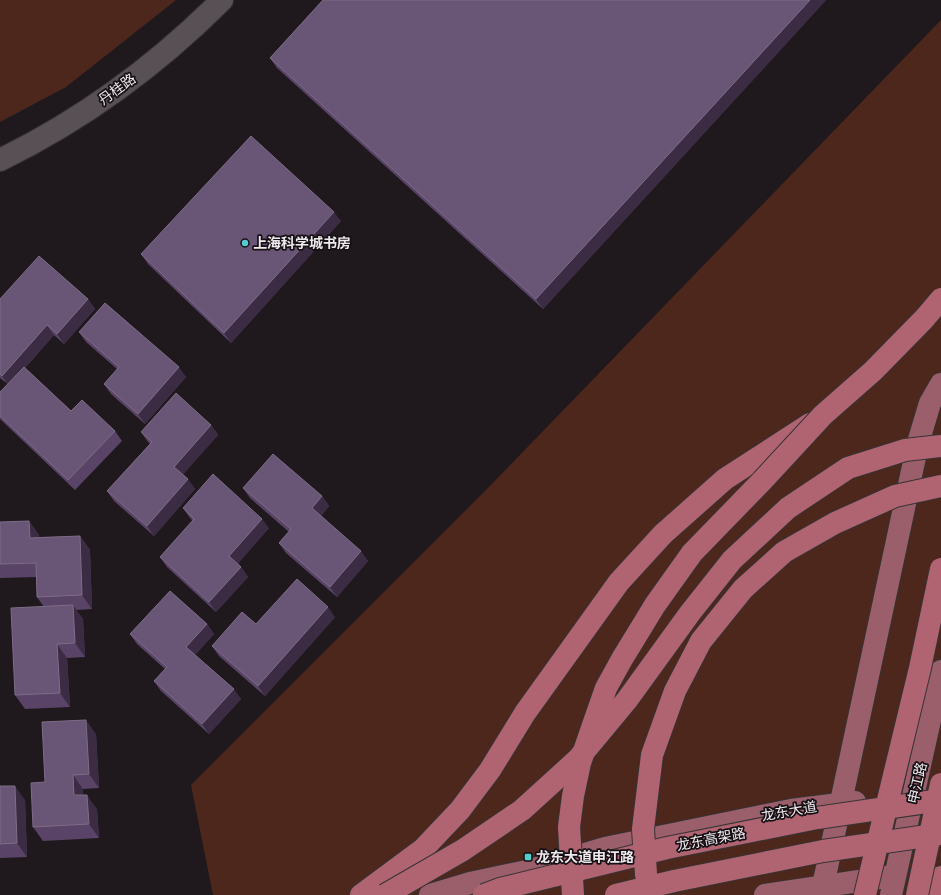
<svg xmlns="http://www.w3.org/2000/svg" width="941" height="895" viewBox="0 0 941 895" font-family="Raleway,'Noto Sans SC',sans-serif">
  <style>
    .green { fill: #4d271b }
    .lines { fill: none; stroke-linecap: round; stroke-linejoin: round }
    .tertiary-casing { stroke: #373335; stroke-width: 24 }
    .primary-casing { stroke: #373335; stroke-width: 24 }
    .trunk-casing { stroke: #373335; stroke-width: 24 }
    .tertiary { stroke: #585055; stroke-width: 22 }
    .primary { stroke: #9a5f6b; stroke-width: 22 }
    .trunk { stroke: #b06472; stroke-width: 22 }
    .trunk-bridge-casing { stroke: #373335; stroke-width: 24; stroke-linecap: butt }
    .trunk-bridge { stroke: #b06472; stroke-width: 22 }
    .wall { fill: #594367 }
    .shaded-wall { fill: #3b2b43 }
    .building { fill: #695575; stroke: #7e6c88 }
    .poi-dot { fill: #52cdcc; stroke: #161014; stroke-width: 1.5 }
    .labels { text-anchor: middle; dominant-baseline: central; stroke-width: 3.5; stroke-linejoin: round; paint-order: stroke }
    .street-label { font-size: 14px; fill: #eee9ec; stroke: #161014 }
    .poi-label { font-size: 14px; font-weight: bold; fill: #eee9ec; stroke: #161014; text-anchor: start }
  </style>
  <rect width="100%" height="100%" fill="#1f191d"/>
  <g class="green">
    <path d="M 0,0 L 176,0 L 66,87 L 0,122 Z"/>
    <path d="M 941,20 L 941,895 L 213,895 L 191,785 L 485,491 Z"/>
  </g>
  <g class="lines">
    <g class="tertiary-casing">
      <path id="tertiary" d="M 0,160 C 82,120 157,65 222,0"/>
    </g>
    <g class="primary-casing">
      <g id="primary">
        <path d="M 430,895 L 470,883 L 527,871 L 605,848 L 791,810 L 855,802"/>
        <path d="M 765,895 L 886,877"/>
        <path d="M 821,895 L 918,443 L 930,403 L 941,384"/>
        <path d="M 891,895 L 941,671"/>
      </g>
    </g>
    <g class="trunk-casing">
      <g id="trunk">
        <path d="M 361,895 L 423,849 L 460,810 L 490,770 L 525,713 L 619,582 L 663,534 L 725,479 L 810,424"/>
        <path d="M 937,895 L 941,877"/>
      </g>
    </g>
    <use href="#tertiary" class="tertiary"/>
    <use href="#primary" class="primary"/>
    <use href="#trunk" class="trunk"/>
    <g class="trunk-bridge-casing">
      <g id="trunk-bridge">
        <path d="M 385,895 L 463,850 L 522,810 L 578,759 L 627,700 L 690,613 L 732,560 L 788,508 L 848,468 L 905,450 L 941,446"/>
        <path d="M 484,895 L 500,889 L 667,848 L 817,818 L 941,800"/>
        <path d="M 573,895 L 569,827 L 573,796 L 580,763 L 593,725 L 606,688 L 622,659 L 655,605 L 692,553 L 762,481 L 823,415 L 873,371 L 924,319 L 941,299"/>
        <path d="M 616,895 L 674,881 L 823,851 L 941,834"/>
        <path d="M 650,895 L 646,874 L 643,829 L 652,755 L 675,691 L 701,641 L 743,589 L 784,552 L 835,523 L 895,496 L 941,486"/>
        <path d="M 865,895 L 920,668 L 941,569"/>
        <path d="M 917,895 L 941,784"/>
      </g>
    </g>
    <use href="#trunk-bridge" class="trunk-bridge"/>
  </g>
  <g class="wall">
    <path d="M 323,0 L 826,0 L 543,309 L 277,68 L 270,58 Z"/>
    <path d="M 341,221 L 231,343 L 148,264 L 141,254 Z"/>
    <path d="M 0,299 L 88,299 L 95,309 L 64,344 L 54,335 L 25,368 L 71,411 L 115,431 L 122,441 L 75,490 L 0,419 L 0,392 L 8,384 L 0,378 Z"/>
    <path d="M 79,332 L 186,377 L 145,424 L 111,394 L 104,384 L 117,369 L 86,342 Z"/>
    <path d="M 211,425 L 218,435 L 183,474 L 195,489 L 154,536 L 114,501 L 107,491 L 150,444 L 148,442 L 141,432 Z"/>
    <path d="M 243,488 L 322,496 L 329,506 L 321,516 L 368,561 L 337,597 L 286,553 L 279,543 L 289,532 L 250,498 Z"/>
    <path d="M 183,508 L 269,528 L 238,563 L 248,577 L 216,612 L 167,567 L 160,557 L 193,521 L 190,518 Z"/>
    <path d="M 29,521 L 39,535 L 39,537 L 80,536 L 90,550 L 92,609 L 76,610 L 83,619 L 85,657 L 67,658 L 70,707 L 25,709 L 15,695 L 44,607 L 37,597 L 37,577 L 0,578 L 0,522 Z"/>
    <path d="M 335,617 L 265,696 L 219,656 L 212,646 L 256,624 Z"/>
    <path d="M 207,624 L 214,634 L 195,655 L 241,699 L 209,734 L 161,691 L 154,681 L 165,669 L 137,644 L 130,634 Z"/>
    <path d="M 96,734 L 99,788 L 83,789 L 83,795 L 97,809 L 99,838 L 43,841 L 33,827 L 45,782 Z"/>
    <path d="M 0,786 L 25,800 L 27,857 L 0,858 Z"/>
  </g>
  <g class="shaded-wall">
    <path d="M 810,0 L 826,0 L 543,309 L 536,299 Z"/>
    <path d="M 334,212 L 341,221 L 231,343 L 224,333 Z"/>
    <path d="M 88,299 L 95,309 L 64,344 L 57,334 Z"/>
    <path d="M 47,325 L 54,335 L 9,386 L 2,376 Z"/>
    <path d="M 179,367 L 186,377 L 145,424 L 138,414 Z"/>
    <path d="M 211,425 L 218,435 L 181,477 L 174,467 Z"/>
    <path d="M 188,479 L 195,489 L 154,536 L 147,526 Z"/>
    <path d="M 322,496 L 329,506 L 319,518 L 312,508 Z"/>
    <path d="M 262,519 L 269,528 L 236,566 L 229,556 Z"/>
    <path d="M 29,521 L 39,535 L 40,552 L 30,538 Z"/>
    <path d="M 80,536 L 90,550 L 92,609 L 82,595 Z"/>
    <path d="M 361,551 L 368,561 L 337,597 L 330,587 Z"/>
    <path d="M 241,567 L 248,577 L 216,612 L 209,602 Z"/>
    <path d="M 73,605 L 83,619 L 85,657 L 75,643 Z"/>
    <path d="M 328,607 L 335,617 L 265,696 L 258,686 Z"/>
    <path d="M 207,624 L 214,634 L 193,657 L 186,647 Z"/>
    <path d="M 57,644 L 67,658 L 70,707 L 60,693 Z"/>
    <path d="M 234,689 L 241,699 L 209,734 L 202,724 Z"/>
    <path d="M 86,720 L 96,734 L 99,788 L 89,774 Z"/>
    <path d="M 73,775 L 83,789 L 84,809 L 74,795 Z"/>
    <path d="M 15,786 L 25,800 L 27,857 L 17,843 Z"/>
    <path d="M 87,795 L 97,809 L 99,838 L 89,824 Z"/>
  </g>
  <g class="building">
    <path d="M 323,0 L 810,0 L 536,299 L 270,58 Z"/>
    <path d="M 251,136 L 334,212 L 224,333 L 141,254 Z"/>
    <path d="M 39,256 L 88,299 L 57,334 L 47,325 L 2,376 L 0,374 L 0,299 Z"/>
    <path d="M 105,303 L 179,367 L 138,414 L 104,384 L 119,367 L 79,332 Z"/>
    <path d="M 24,367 L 71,411 L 82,400 L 115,431 L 68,480 L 0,416 L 0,392 Z"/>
    <path d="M 176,393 L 211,425 L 174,467 L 188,479 L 147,526 L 107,491 L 152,442 L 141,432 Z"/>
    <path d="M 273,454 L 322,496 L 312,508 L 361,551 L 330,587 L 279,543 L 291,529 L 243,488 Z"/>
    <path d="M 213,474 L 262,519 L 229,556 L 241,567 L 209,602 L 160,557 L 194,519 L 183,508 Z"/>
    <path d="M 29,521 L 30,538 L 80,536 L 82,595 L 37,597 L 36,563 L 0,564 L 0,522 Z"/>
    <path d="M 297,579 L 328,607 L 258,686 L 212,646 L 242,612 L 256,624 Z"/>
    <path d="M 170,591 L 207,624 L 186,647 L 234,689 L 202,724 L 154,681 L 167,667 L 130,634 Z"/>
    <path d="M 73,605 L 75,643 L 57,644 L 60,693 L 15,695 L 11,608 Z"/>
    <path d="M 86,720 L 89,774 L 73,775 L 74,795 L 87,795 L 89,824 L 33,827 L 31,783 L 45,782 L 42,722 Z"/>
    <path d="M 0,786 L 15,786 L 17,843 L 0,844 Z"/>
  </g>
  <g class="poi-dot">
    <circle cx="245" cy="243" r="4"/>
    <rect x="524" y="853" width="8" height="8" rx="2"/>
  </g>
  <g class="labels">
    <g class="street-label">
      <text transform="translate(117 89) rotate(-36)">丹桂路</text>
      <text transform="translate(917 783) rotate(-77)">申江路</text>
      <text transform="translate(789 811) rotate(-10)">龙东大道</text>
      <text transform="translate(711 839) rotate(-11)">龙东高架路</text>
    </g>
    <g class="poi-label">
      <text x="253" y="243">上海科学城书房</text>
      <text x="536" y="857">龙东大道申江路</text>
    </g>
  </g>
</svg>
